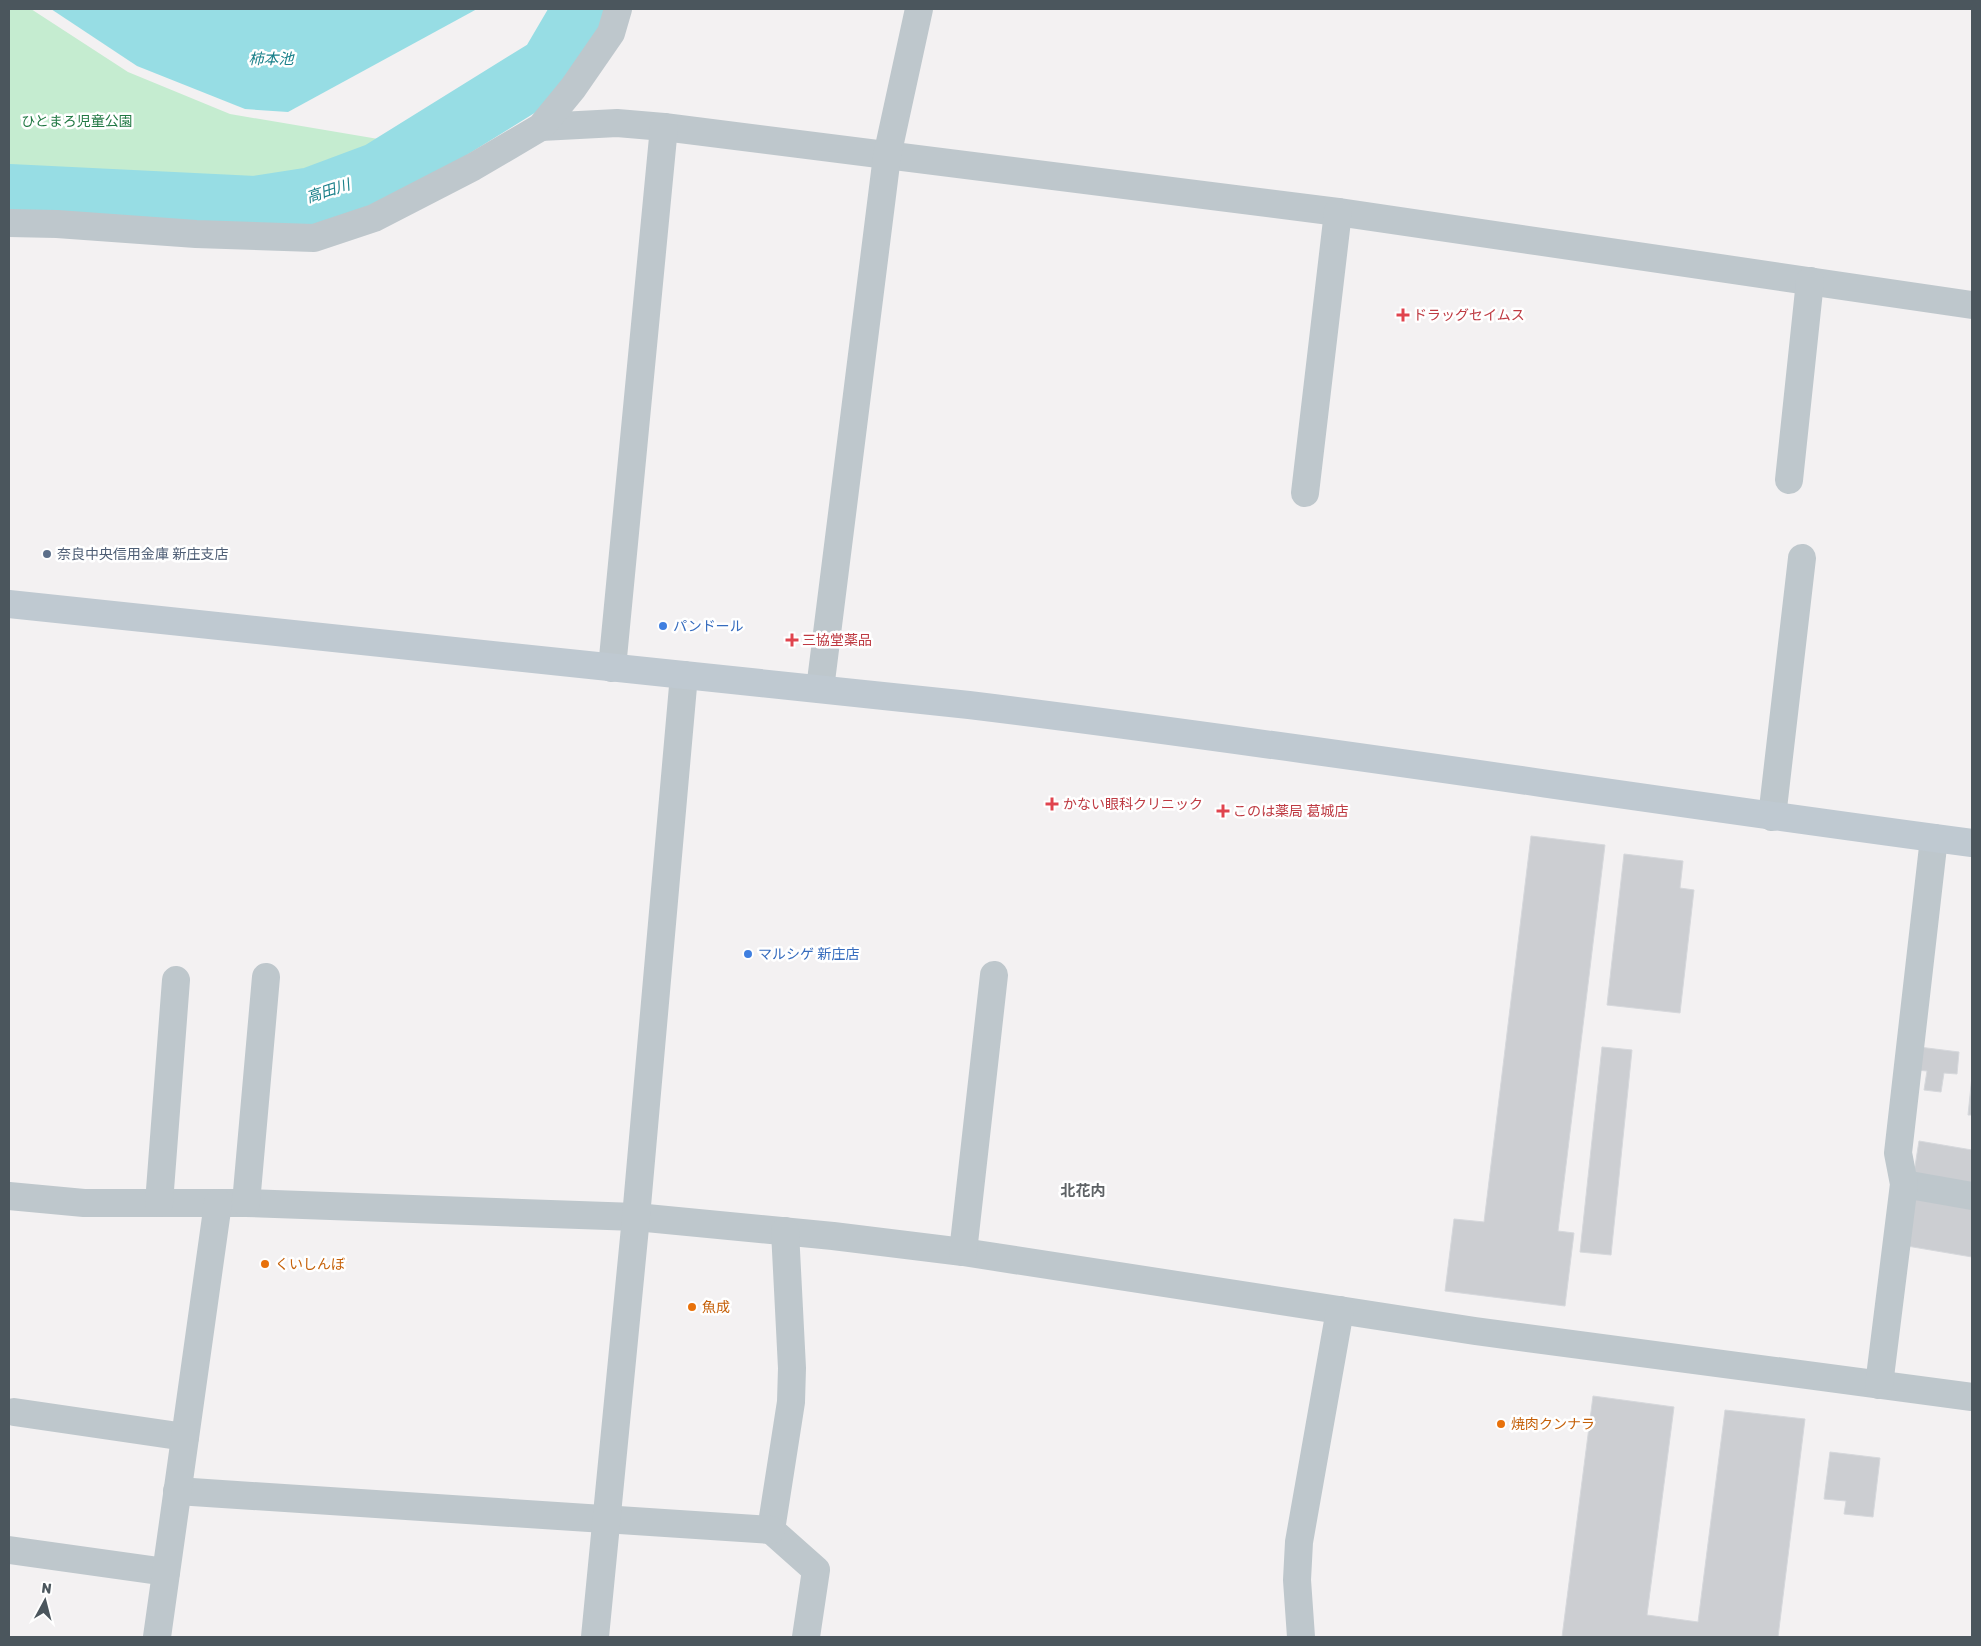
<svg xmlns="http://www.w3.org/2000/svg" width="1981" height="1646" viewBox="0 0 1981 1646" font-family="Rubik,'Noto Sans JP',sans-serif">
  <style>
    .green { fill: #c5ecd0 }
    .water { fill: #97dde4 }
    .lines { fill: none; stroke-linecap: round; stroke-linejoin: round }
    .river { stroke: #97dde4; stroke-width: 62 }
    .building { fill: #ccced2; stroke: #d6d8dc }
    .street { stroke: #bec7cc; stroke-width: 28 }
    .secondary { stroke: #bfc9d1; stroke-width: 28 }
    .health-dot { fill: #e0444e; stroke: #fff; stroke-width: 2 }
    .service-dot { fill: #5c6f8a; stroke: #fff; stroke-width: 2 }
    .shop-dot { fill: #3f7fe0; stroke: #fff; stroke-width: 2 }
    .food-dot { fill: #e8710a; stroke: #fff; stroke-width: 2 }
    .labels { text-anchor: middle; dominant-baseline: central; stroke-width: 5; stroke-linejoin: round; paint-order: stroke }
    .park-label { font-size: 14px; fill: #217843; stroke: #fff }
    .health-label { font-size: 14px; fill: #be3a42; stroke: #fff; text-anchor: start }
    .service-label { font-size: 14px; fill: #4e5e75; stroke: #fff; text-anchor: start }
    .shop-label { font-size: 14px; fill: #366cbe; stroke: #fff; text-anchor: start }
    .food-label { font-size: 14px; fill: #c56008; stroke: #fff; text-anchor: start }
    .water-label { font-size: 15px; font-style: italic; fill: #1a808a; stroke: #fff }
    .neighbourhood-label { font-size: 15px; font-weight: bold; fill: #5e6265; stroke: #fff }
  </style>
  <rect width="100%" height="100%" fill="#f3f1f2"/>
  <path class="green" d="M 9,9 L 31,9 L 128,72 L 230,114 L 396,142 L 370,167 L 319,186 L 253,195 L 9,187 Z"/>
  <path class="water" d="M 51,9 L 477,9 L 288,112 L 245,109 L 137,66 Z"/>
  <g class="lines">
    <path class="river" d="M 9,195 L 255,207 L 312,198 L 379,173 L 550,67 L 584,9"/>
  </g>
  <g class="building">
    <path d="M 1531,836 L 1605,845 L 1558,1231 L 1574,1233 L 1565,1306 L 1445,1291 L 1454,1219 L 1484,1222 Z"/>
    <path d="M 1624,854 L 1683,861 L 1680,888 L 1694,890 L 1680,1013 L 1607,1005 Z"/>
    <path d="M 1602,1047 L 1632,1050 L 1611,1255 L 1580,1252 Z"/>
    <path d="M 1919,1047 L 1959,1052 L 1957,1074 L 1944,1073 L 1941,1092 L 1924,1090 L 1927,1071 L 1916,1070 Z"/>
    <path d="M 1972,1076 L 1972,1115 L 1968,1115 Z"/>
    <path d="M 1919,1141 L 1972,1150 L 1972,1189 L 1913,1179 Z"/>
    <path d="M 1915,1193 L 1972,1203 L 1972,1257 L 1907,1246 Z"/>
    <path d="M 1593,1396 L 1674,1407 L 1647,1615 L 1698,1622 L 1725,1410 L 1805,1419 L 1778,1637 L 1562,1637 Z"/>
    <path d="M 1830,1452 L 1880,1458 L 1873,1517 L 1844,1514 L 1846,1501 L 1824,1499 Z"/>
  </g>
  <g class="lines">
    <g class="street">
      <path d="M 541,127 L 617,123 L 664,127 L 1338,212 L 1972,305"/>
      <path d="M 9,223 L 57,224 L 196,234 L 314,238 L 374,218 L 473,167 L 541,127 L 573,88 L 611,33 L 618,9"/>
      <path d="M 1789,480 L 1810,281"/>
      <path d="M 1305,493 L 1338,212"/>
      <path d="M 612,668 L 664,127"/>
      <path d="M 820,689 L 887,156 L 919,9"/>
      <path d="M 1772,817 L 1802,558"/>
      <path d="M 1904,1184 L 1972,1196"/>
      <path d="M 9,1196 L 84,1203 L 246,1203 L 636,1217 L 833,1236 L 963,1252 L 1475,1331 L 1972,1397"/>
      <path d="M 159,1203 L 176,980"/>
      <path d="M 246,1203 L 266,977"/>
      <path d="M 785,1231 L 792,1368 L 791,1402 L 771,1530 L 816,1570 L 806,1637"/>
      <path d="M 963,1252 L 994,975"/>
      <path d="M 1879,1385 L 1904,1184 L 1898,1153 L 1934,838"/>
      <path d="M 14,1412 L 185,1437"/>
      <path d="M 177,1491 L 771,1530"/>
      <path d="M 9,1550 L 166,1572"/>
      <path d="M 157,1637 L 218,1203"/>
      <path d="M 595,1637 L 636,1217 L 684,675"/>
      <path d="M 1301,1637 L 1297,1580 L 1299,1542 L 1340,1310"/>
    </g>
    <path class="secondary" d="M 9,604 L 969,705 C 1304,746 1638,799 1972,843"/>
  </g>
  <g class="health-dot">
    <path d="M1400.5 307.5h5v5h5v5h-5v5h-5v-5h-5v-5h5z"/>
    <path d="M789.5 632.5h5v5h5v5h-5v5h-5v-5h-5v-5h5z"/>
    <path d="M1049.5 796.5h5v5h5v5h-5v5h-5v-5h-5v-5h5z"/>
    <path d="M1220.5 803.5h5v5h5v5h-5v5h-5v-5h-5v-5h5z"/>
  </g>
  <circle class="service-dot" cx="47" cy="554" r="5"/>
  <g class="shop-dot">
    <circle cx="663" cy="626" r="5"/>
    <circle cx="748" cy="954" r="5"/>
  </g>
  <g class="food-dot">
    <circle cx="265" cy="1264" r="5"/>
    <circle cx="692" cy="1307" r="5"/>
    <circle cx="1501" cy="1424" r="5"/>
  </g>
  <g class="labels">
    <g class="park-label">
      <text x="77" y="121">ひとまろ児童公園</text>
    </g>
    <g class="health-label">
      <text x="1413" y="315">ドラッグセイムス</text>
      <text x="802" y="640">三協堂薬品</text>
      <text x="1063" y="804">かない眼科クリニック</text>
      <text x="1233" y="811">このは薬局 葛城店</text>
    </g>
    <g class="service-label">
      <text x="57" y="554">奈良中央信用金庫 新庄支店</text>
    </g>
    <g class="shop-label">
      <text x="673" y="626">パンドール</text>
      <text x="758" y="954">マルシゲ 新庄店</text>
    </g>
    <g class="food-label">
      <text x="275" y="1264">くいしんぼ</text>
      <text x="702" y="1307">魚成</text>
      <text x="1511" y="1424">焼肉クンナラ</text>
    </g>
    <g class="water-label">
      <text x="271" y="59">柿本池</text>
      <text transform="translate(328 191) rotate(-18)">高田川</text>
    </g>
    <g class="neighbourhood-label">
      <text x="1083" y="1191">北花内</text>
    </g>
  </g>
  <rect width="1981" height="1646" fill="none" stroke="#4b565d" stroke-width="20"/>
  <g transform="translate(45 1601) rotate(7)" stroke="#ffffff" stroke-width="4" paint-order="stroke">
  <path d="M0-4L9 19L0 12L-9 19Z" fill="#4b565d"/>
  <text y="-8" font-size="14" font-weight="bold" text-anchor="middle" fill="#4b565d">N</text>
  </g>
</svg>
